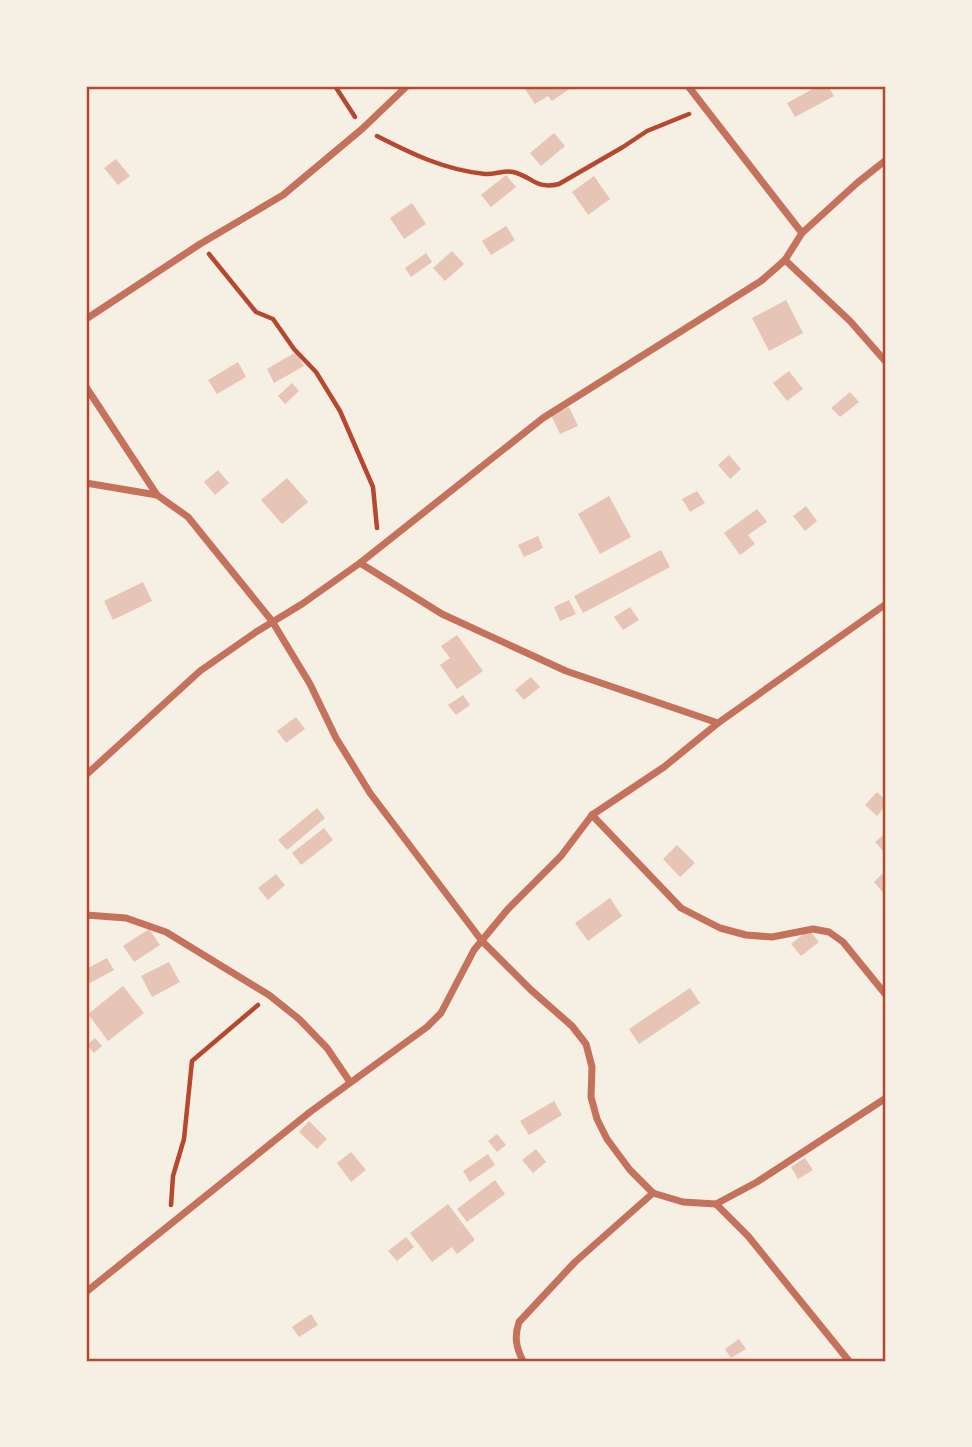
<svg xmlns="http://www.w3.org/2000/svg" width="972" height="1447" viewBox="0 0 972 1447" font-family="Quicksand,sans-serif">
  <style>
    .building { fill: #e6c5b7 }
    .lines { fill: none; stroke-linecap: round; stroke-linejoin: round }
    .path { stroke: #b5482f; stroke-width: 4.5 }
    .minor { stroke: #c5725c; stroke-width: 7 }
    .neatline { fill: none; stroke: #b5482f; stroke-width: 2.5 }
  </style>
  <rect width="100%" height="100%" fill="#f6efe4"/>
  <g class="building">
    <path d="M 523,86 L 569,86 L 571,88 L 552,101 L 548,96 L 535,104 Z"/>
    <path d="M 818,86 L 828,86 L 834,96 L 795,117 L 787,103 Z"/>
    <path d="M 554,133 L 565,146 L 541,166 L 530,153 Z"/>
    <path d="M 116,159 L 130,176 L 118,185 L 104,168 Z"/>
    <path d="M 506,175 L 516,187 L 491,207 L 481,195 Z"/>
    <path d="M 594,176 L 610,199 L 588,215 L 572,192 Z"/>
    <path d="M 412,203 L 426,224 L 404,239 L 390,218 Z"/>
    <path d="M 506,226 L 515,240 L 491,255 L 482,241 Z"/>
    <path d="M 452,251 L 464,264 L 445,281 L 433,268 Z"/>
    <path d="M 426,253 L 432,262 L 411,277 L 405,268 Z"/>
    <path d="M 786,300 L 803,333 L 769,351 L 752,318 Z"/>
    <path d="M 296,352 L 304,366 L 274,383 L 267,369 Z"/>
    <path d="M 238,362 L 246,377 L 217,394 L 208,380 Z"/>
    <path d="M 789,371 L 803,389 L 787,401 L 773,383 Z"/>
    <path d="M 292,383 L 299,391 L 285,404 L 278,396 Z"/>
    <path d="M 850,392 L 859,402 L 840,417 L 831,408 Z"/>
    <path d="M 569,407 L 578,426 L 560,434 L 551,415 Z"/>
    <path d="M 729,455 L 741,469 L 730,479 L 718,465 Z"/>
    <path d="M 218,470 L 229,483 L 215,495 L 204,482 Z"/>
    <path d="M 287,478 L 308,502 L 282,524 L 261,500 Z"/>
    <path d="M 697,491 L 705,503 L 690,512 L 682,499 Z"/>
    <path d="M 609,496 L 631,537 L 600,554 L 578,514 Z"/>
    <path d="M 806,506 L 817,521 L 805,531 L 793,516 Z"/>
    <path d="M 757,509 L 767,522 L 748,535 L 755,544 L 740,555 L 724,533 Z"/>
    <path d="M 538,536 L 543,548 L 524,557 L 518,545 Z"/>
    <path d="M 661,550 L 670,567 L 583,613 L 574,596 Z"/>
    <path d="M 143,582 L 152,601 L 113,620 L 104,601 Z"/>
    <path d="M 569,600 L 576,614 L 560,621 L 554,607 Z"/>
    <path d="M 630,607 L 639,620 L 623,630 L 614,617 Z"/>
    <path d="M 457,635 L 483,671 L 457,689 L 440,665 L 450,658 L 441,646 Z"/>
    <path d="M 531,677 L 540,687 L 524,700 L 515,690 Z"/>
    <path d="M 463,695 L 470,705 L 456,715 L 448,705 Z"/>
    <path d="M 296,717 L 305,729 L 286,743 L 277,731 Z"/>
    <path d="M 877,792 L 886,800 L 886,805 L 877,816 L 865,805 Z"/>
    <path d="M 317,808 L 325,818 L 287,850 L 278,840 Z"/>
    <path d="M 324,828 L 333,840 L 301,865 L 292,853 Z"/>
    <path d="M 886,833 L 886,854 L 875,842 Z"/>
    <path d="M 677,845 L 695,863 L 680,877 L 663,859 Z"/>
    <path d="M 886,870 L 886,896 L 874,882 Z"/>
    <path d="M 276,874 L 285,885 L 268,900 L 258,888 Z"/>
    <path d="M 610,898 L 622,916 L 588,941 L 575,923 Z"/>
    <path d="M 149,929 L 160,945 L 134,962 L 123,946 Z"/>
    <path d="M 809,930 L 819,942 L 801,956 L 791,944 Z"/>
    <path d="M 107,958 L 114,970 L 90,983 L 86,976 L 86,969 Z"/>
    <path d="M 169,962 L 180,982 L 152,997 L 141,976 Z"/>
    <path d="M 123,986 L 144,1013 L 108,1041 L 88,1014 Z"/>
    <path d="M 690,988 L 700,1003 L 639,1044 L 629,1029 Z"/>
    <path d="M 95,1038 L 102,1046 L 94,1053 L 87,1045 Z"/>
    <path d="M 554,1101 L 562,1115 L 529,1135 L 520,1121 Z"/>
    <path d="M 309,1121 L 327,1139 L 317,1149 L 299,1132 Z"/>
    <path d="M 497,1134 L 506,1145 L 497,1152 L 488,1141 Z"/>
    <path d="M 536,1149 L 546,1162 L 533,1173 L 522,1160 Z"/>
    <path d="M 351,1152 L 366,1170 L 351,1182 L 337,1163 Z"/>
    <path d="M 488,1154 L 495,1165 L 470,1182 L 463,1171 Z"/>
    <path d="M 805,1158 L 813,1170 L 798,1179 L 791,1167 Z"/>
    <path d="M 495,1180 L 505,1194 L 467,1222 L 457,1209 Z"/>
    <path d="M 448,1204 L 475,1240 L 457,1254 L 452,1247 L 432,1262 L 410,1233 Z"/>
    <path d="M 406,1237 L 414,1247 L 397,1261 L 388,1251 Z"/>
    <path d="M 311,1314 L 318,1325 L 299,1337 L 292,1327 Z"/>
    <path d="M 739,1339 L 746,1349 L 731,1358 L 725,1349 Z"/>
  </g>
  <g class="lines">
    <g class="path">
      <path d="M 335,86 L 355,117"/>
      <path d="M 377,136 C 412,154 445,170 485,174 C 494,175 504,170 513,172 C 532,176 535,190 559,184 L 623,147 L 647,131 L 689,114"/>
      <path d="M 209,254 L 256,312 L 273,319 L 294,349 L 316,372 L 340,411 L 373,487 L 377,528"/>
      <path d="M 171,1205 L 173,1176 L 184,1139 L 192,1061 L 258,1005"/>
    </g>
    <g class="minor">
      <path d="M 688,86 L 802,233"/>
      <path d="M 785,260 L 850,321 L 886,362"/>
      <path d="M 86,319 L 200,244 L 283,195 L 362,129 L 407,86"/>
      <path d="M 86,387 L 157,495"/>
      <path d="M 86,483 L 157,495 L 188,517 L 272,621 L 310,684 L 336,738 L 370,793 L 482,941 L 531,990 L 572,1026 L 586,1044 L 592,1067 L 591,1097 L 597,1119 L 607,1139 L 630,1170 L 653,1193 L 683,1202 L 716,1204 L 748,1236 L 849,1361"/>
      <path d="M 360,563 L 442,614 L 566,671 L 718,723"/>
      <path d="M 86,775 L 200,671 L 256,632 L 302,604 L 360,563 L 543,418 L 761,281 L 785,260 L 802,233 L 857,183 L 886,160"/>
      <path d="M 592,815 L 681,908 L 720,928 L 746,935 L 772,937 L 813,929 L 829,932 L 843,942 L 886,995"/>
      <path d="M 86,915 L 126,918 L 166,932 L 269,995 L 299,1019 L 327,1048 L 350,1082"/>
      <path d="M 716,1204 L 757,1182 L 886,1098"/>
      <path d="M 86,1292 L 310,1112 L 427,1027 L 441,1013 L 474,950 L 508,909 L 561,856 L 592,815 L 664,767 L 718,723 L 886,604"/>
      <path d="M 523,1361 C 516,1347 514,1337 519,1322 L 575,1262 L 653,1193"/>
    </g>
  </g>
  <rect width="972" height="1447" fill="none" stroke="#f6efe4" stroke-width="175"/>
  <rect x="88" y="88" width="796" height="1272" class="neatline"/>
</svg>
